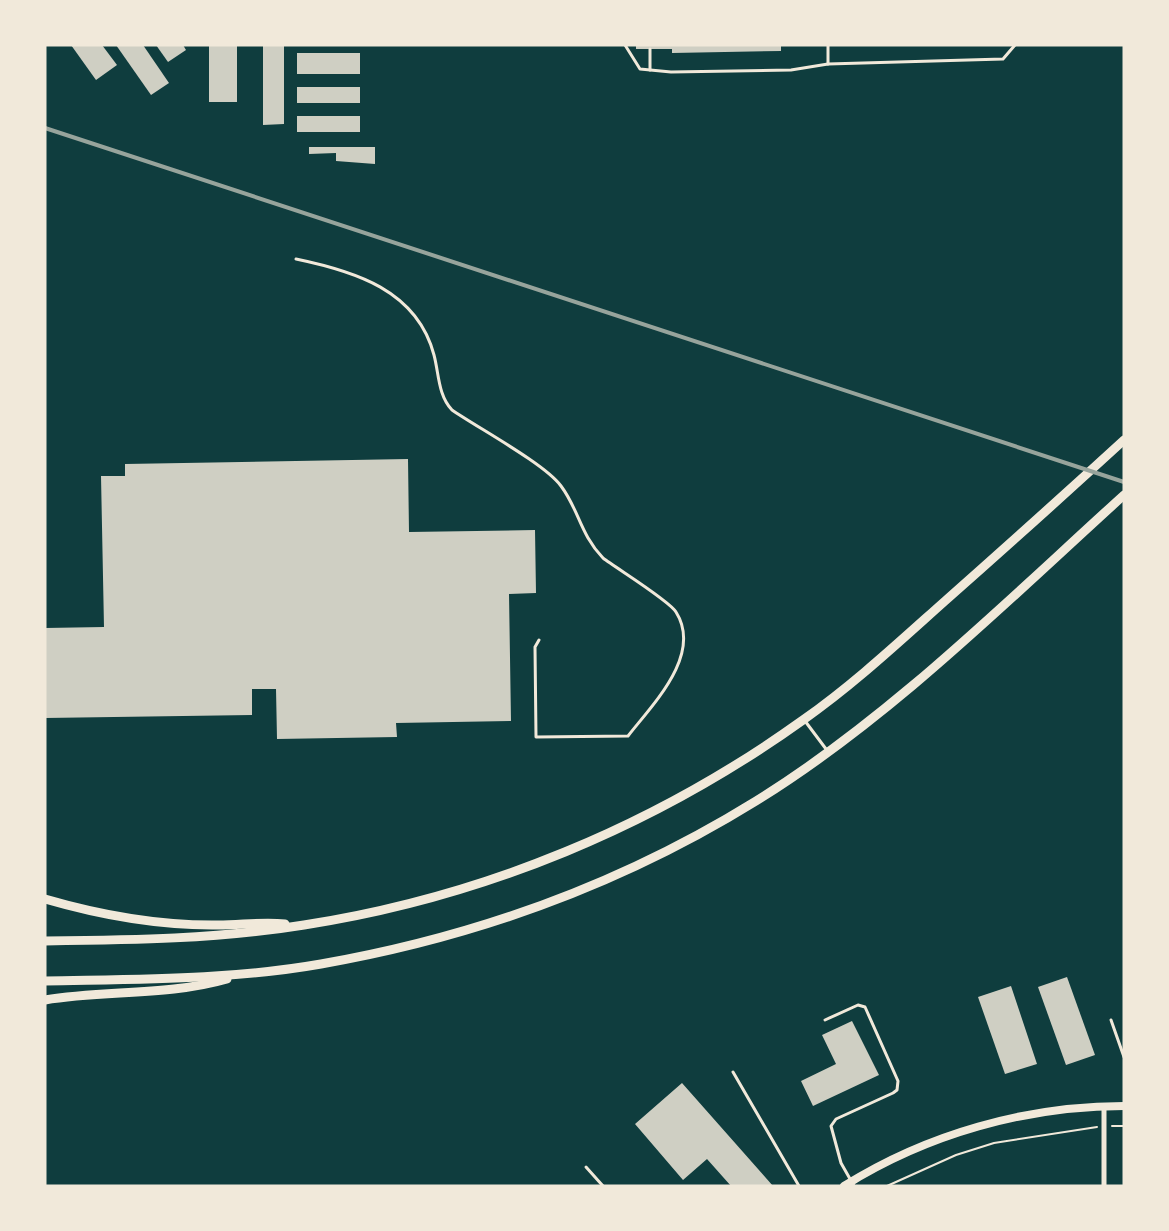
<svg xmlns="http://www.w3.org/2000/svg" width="1169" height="1231" viewBox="0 0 1169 1231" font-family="Raleway,sans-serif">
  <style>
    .building { fill: #cfcfc3 }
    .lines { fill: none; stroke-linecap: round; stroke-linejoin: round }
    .path { stroke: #f1e9da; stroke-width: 2 }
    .service { stroke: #f1e9da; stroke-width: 3 }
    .minor { stroke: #f1e9da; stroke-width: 5 }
    .secondary { stroke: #f1e9da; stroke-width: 8 }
    .primary { stroke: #f1e9da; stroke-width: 9 }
    .rail { stroke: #97a49c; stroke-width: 4 }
  </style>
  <rect width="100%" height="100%" fill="#0f3d3e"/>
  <g class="building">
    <path d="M 71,45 L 102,45 L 117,65 L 96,80 Z"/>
    <path d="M 116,45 L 143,45 L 169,83 L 151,95 Z"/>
    <path d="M 156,45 L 183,45 L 186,50 L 168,62 Z"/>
    <rect x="209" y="45" width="28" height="57"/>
    <path d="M 263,45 L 284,45 L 284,124 L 263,125 Z"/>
    <path d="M 636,45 L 781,45 L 781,51 L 672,53 L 672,49 L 636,49 Z"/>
    <rect x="297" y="53" width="63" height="21"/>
    <rect x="297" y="87" width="63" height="16"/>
    <rect x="297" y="116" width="63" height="16"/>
    <path d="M 309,147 L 375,147 L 375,164 L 336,161 L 336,153 L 309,154 Z"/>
    <path d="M 408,459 L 409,532 L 535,530 L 536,593 L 509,594 L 511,721 L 396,723 L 397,737 L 277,739 L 276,689 L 252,689 L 252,715 L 45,718 L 45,628 L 104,627 L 101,476 L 125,476 L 125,464 Z"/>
    <path d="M 1067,977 L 1095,1055 L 1066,1065 L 1038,987 Z"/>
    <path d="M 1011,986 L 1037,1064 L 1005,1074 L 978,997 Z"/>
    <path d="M 852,1021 L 879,1075 L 813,1106 L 801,1081 L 836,1064 L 822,1035 Z"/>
    <path d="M 682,1083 L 773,1186 L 731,1186 L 707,1159 L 683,1180 L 635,1124 Z"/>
  </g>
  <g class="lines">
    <g class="path">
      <path d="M 1112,1126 L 1124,1126"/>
      <path d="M 887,1186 L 956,1155 L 994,1143 L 1097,1127"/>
    </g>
    <g class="service">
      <path d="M 625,45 L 640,69 L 671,72 L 791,70 L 828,64 L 1003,59 L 1015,45"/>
      <path d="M 828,45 L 828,64"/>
      <path d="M 650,49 L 650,70"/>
      <path d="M 296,259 C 354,271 417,290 434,355 C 439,374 438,395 452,410 C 478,428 545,464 561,486 C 579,510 580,534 603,558 C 616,568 670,601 676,612 C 703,655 652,705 628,736 L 536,737 L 535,647 L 539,640"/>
      <path d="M 805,721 L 826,749"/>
      <path d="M 825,1020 L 858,1005 L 865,1007 L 898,1081 L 897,1090 L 893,1093 L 836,1119 L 831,1126 L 841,1163 L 854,1186"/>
      <path d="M 1111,1020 L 1124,1057"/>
      <path d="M 733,1072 L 799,1186"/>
      <path d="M 586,1167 L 603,1186"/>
    </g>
    <path class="minor" d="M 1104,1186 L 1104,1106"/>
    <path class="secondary" d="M 844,1186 C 927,1134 1026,1106 1124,1106"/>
    <g class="primary">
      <path d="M 45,899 C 100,915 154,925 212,925 C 237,926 260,921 285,924"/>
      <path d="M 45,941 C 132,940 218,939 304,925 C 484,897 655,826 803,720 C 853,685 899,642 945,601 C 1005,548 1065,494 1124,440"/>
      <path d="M 45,981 C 137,979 230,980 321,964 C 475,937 622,884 756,801 C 889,719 1008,600 1124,495"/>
      <path d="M 45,1000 C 105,990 168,996 227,979"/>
    </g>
    <path class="rail" d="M 45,128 L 1124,482"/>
  </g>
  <rect width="1169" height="1231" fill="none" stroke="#f1e9da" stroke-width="93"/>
</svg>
